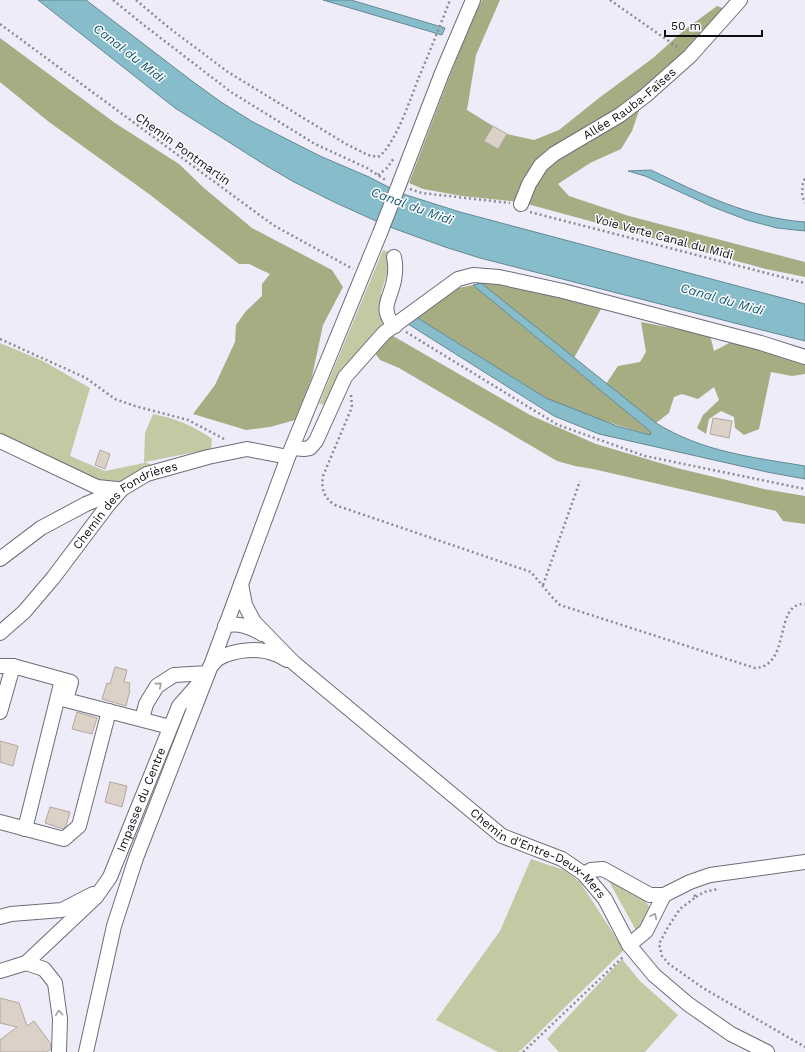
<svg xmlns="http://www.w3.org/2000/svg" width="805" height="1052" viewBox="0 0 805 1052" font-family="'Work Sans',sans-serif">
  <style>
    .green { fill: #c3c9a2 }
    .forest { fill: #a7ad82 }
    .water { fill: #87bdcb; stroke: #638894 }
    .building { fill: #dcd1c7; stroke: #b2a79d }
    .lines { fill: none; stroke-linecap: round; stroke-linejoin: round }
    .minor-casing { stroke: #6f6c78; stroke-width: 16 }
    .path { stroke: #8c8993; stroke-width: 2.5; stroke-dasharray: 2 3; stroke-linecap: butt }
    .minor { stroke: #fff; stroke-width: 14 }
    .minor-bridge-casing { stroke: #6f6c78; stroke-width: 16; stroke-linecap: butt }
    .minor-bridge { stroke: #fff; stroke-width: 14 }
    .oneway { stroke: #9f9fa1 }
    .labels { text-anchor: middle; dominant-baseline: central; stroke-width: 3; stroke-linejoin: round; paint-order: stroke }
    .street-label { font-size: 12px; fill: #0f0e13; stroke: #fcfbfe }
    .water-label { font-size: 13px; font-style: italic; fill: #0f5969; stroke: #fcfbfe }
  </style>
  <rect width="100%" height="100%" fill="#efecfa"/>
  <g class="green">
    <path d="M 383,250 L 389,252 L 390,264 L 381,293 L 384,320 L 377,335 L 327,405 L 319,404 Z"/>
    <path d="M 0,343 L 43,361 L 90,388 L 70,456 L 105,471 L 144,463 L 145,433 L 153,414 C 177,419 192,425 212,439 L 211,449 L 145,462 L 152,465 L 121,481 L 105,485 L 0,436 Z"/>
    <path d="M 531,859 L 564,870 L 580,882 L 624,950 L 521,1050 L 518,1052 L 498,1052 L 436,1020 L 500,931 Z"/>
    <path d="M 606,876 C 620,884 646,894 651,911 L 638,934 Z"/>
    <path d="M 622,959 L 640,981 L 678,1015 L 645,1052 L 559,1052 L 547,1039 Z"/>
  </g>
  <g class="forest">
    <path d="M 482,0 L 500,0 L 476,55 L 467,110 L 493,126 L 484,141 L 498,149 L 507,134 L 534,140 L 559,130 L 599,98 L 653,58 L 683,31 L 717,6 L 728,10 L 644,96 L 632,131 L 621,149 L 590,163 L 558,184 L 569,196 L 629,216 L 805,262 L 805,277 L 766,269 L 520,202 L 462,196 L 423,189 L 409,183 L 450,75 L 474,16 Z"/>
    <path d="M 0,38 L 115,123 L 179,164 L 204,188 L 252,228 L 332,270 L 343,287 L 323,325 L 312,377 L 295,420 L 270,427 L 246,430 L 193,414 L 215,385 L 235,342 L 236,325 L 246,311 L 262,296 L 262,284 L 270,274 L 249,264 L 239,264 L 149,194 L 49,122 L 0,82 Z"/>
    <path d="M 498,282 L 601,309 L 574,358 L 481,283 Z"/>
    <path d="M 473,285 L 651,432 L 650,435 L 595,418 L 546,398 L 416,317 L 453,289 Z"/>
    <path d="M 641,322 L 710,335 L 714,351 L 733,341 L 805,361 L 805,374 L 792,376 L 771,372 L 759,429 L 744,435 L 735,428 L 734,417 L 721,411 L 709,419 L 706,434 L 697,428 L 703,415 L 719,400 L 714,387 L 698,399 L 682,394 L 674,397 L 669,413 L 656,423 L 606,384 L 618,366 L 640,362 L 646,352 Z"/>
    <path d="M 393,336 L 530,415 L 596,444 L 677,468 L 764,489 L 805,496 L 805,524 L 783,521 L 776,511 L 593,469 L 575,466 L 557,461 L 399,368 L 380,360 L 375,353 L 378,344 Z"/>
  </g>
  <g class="water">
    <path d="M 38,0 L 86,0 L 192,81 L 221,102 L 253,122 L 320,156 L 369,177 L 400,193 L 460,212 L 805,304 L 805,341 L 480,258 L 445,247 L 387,226 L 334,202 L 294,182 L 265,165 L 175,108 Z"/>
    <path d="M 323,0 L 351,0 L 445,28 L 442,35 Z"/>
    <path d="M 651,170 C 701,194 749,218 805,222 L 805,231 L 777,228 L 747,220 L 713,207 L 645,176 L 628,171 Z"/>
    <path d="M 481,283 L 656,423 C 703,452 751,457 805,466 L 805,479 L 767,472 L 599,434 L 554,416 L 408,324 L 416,317 L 546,398 L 617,426 L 650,435 L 651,432 L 473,285 Z"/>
  </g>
  <g class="building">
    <path d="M 493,126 L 507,134 L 498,149 L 484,141 Z"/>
    <path d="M 713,418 L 732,421 L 729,438 L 710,434 Z"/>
    <path d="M 100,450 L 110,454 L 105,469 L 95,465 Z"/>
    <path d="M 115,667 L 127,670 L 124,682 L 130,683 L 129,689 L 130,690 L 126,706 L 102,699 L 107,683 L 110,684 Z"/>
    <path d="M 77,712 L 97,718 L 92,734 L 72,729 Z"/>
    <path d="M 0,741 L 18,746 L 13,766 L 0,762 Z"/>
    <path d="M 110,782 L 127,786 L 122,807 L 105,802 Z"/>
    <path d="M 50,807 L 70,812 L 66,826 L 63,829 L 45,823 Z"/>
    <path d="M 0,998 L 19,1003 L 27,1026 L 34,1021 L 51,1044 L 51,1049 L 47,1052 L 0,1052 L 0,1040 L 17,1027 L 0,1023 Z"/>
  </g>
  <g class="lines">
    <g class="minor-casing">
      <g id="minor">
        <path d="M 400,182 L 442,73 L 473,0"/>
        <path id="s1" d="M 521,204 L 529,184 L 541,165 L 554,154 L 620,115 L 645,96 L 690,56 L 740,0"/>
        <path d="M 394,257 C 397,270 395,281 390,294 C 388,300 385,306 387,313 C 388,318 391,322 395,326"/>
        <path d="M 0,441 L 97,487 L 117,489"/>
        <path d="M 292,448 L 304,449 L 310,448 L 316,441 L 345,377 L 384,333 L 458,279 L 473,275 L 499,277 L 563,291 L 761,343 L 805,357"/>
        <path d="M 0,559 L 41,528 L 86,504 L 118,491"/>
        <path id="s2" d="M 241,584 L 245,605 L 254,622 L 294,663 L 502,836 L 562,859 L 584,874 L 605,899 L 629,945 L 654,975 L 688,1004 L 731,1034 L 767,1052"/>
        <path d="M 225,626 C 237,622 252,627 262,634"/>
        <path id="s3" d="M 0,633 L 24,612 L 53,578 L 108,505 L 122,489 L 147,474 L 208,457 L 247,449 L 288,457"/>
        <path d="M 0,666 L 13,666 L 71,682 L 66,700 L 170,727"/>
        <path d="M 210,667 C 213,664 216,660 219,658 C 235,650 258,647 275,654 C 279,655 283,658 287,660"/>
        <path d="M 0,712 L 13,666"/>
        <path d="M 142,719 L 146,704 L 157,686 L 174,675 L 208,673"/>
        <path d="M 0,822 L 64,839 L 79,826 L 109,711"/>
        <path d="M 25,829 L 61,684"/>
        <path d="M 584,874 L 591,870 L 603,869 L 650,895 L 664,895 L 646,931 L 629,945"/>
        <path d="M 664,895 L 690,882 L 710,875 L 805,862"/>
        <path d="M 0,917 L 11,914 L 62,910 L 93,894"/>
        <path id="s4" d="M 26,963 L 96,897 L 110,877 L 179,706 L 201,681"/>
        <path d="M 0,971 L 26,963 L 44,969 L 55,983 L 60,1019 L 59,1052"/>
        <path d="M 86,1052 L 114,926 L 136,858 L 210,668 L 288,457 L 380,233"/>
      </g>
    </g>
    <g class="path">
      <path d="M 113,0 L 145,26 L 231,92 L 315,144 L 367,168 L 387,181"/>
      <path d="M 136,0 L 168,27 L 228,72 L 346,144 L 368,155 L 378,157 C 395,146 411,97 419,77 C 430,51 440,26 450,0"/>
      <path d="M 610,0 L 680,49"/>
      <path d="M 0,24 L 273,225 L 353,269"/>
      <path d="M 378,175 L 387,168 L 394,158"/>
      <path d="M 805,179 L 803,181 L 802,196 L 805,203"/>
      <path d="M 410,189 L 422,193 L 510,203"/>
      <path d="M 530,212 L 805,283"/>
      <path d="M 406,332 L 558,425 L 645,456 L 805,489"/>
      <path d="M 0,339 L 86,378 L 115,399 L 135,406 L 188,420 L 226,440"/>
      <path d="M 351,395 L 352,407 L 323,476 C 321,489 324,498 335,505 L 531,572 L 552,597 L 560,605 L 755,668 C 792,666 773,602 805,604"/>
      <path d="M 543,585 L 580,481"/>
      <path d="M 694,895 L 696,897 L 680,909 L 668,927 L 659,944 L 662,956 L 669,964 L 703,988 L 805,1047"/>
      <path d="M 696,897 L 704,892 L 718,889"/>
      <path d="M 523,1052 L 623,957"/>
    </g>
    <use href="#minor" class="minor"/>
    <g class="minor-bridge-casing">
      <path id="minor-bridge" d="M 380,233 L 400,182"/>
    </g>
    <use href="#minor-bridge" class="minor-bridge"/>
  </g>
  <defs><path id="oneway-chevron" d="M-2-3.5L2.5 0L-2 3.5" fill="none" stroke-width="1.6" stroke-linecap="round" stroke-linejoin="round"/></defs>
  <g class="oneway">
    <use href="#oneway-chevron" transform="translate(159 685) rotate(-41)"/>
    <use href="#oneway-chevron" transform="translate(654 916) rotate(-63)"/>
    <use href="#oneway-chevron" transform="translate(59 1013) rotate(-96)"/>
  </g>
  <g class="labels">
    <g class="street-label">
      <text stroke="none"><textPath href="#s1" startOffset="152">Allée Rauba-Faïses</textPath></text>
      <text transform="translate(183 149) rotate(36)">Chemin Pontmartin</text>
      <text transform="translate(664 237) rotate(15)">Voie Verte Canal du Midi</text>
      <text stroke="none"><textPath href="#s3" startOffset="182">Chemin des Fondrières</textPath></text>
      <text stroke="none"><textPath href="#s4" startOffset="204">Impasse du Centre</textPath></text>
      <text stroke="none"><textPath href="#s2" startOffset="409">Chemin d'Entre-Deux-Mers</textPath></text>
    </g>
    <g class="water-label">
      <text transform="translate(129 53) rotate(38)">Canal du Midi</text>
      <text transform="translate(412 206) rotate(20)">Canal du Midi</text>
      <text transform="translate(722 299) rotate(16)">Canal du Midi</text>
    </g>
  </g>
  <path d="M665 30v6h97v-6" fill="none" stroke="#0f0e13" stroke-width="2"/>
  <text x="671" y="30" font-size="12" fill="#0f0e13" stroke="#fcfbfe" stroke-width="3" paint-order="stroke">50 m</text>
</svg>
